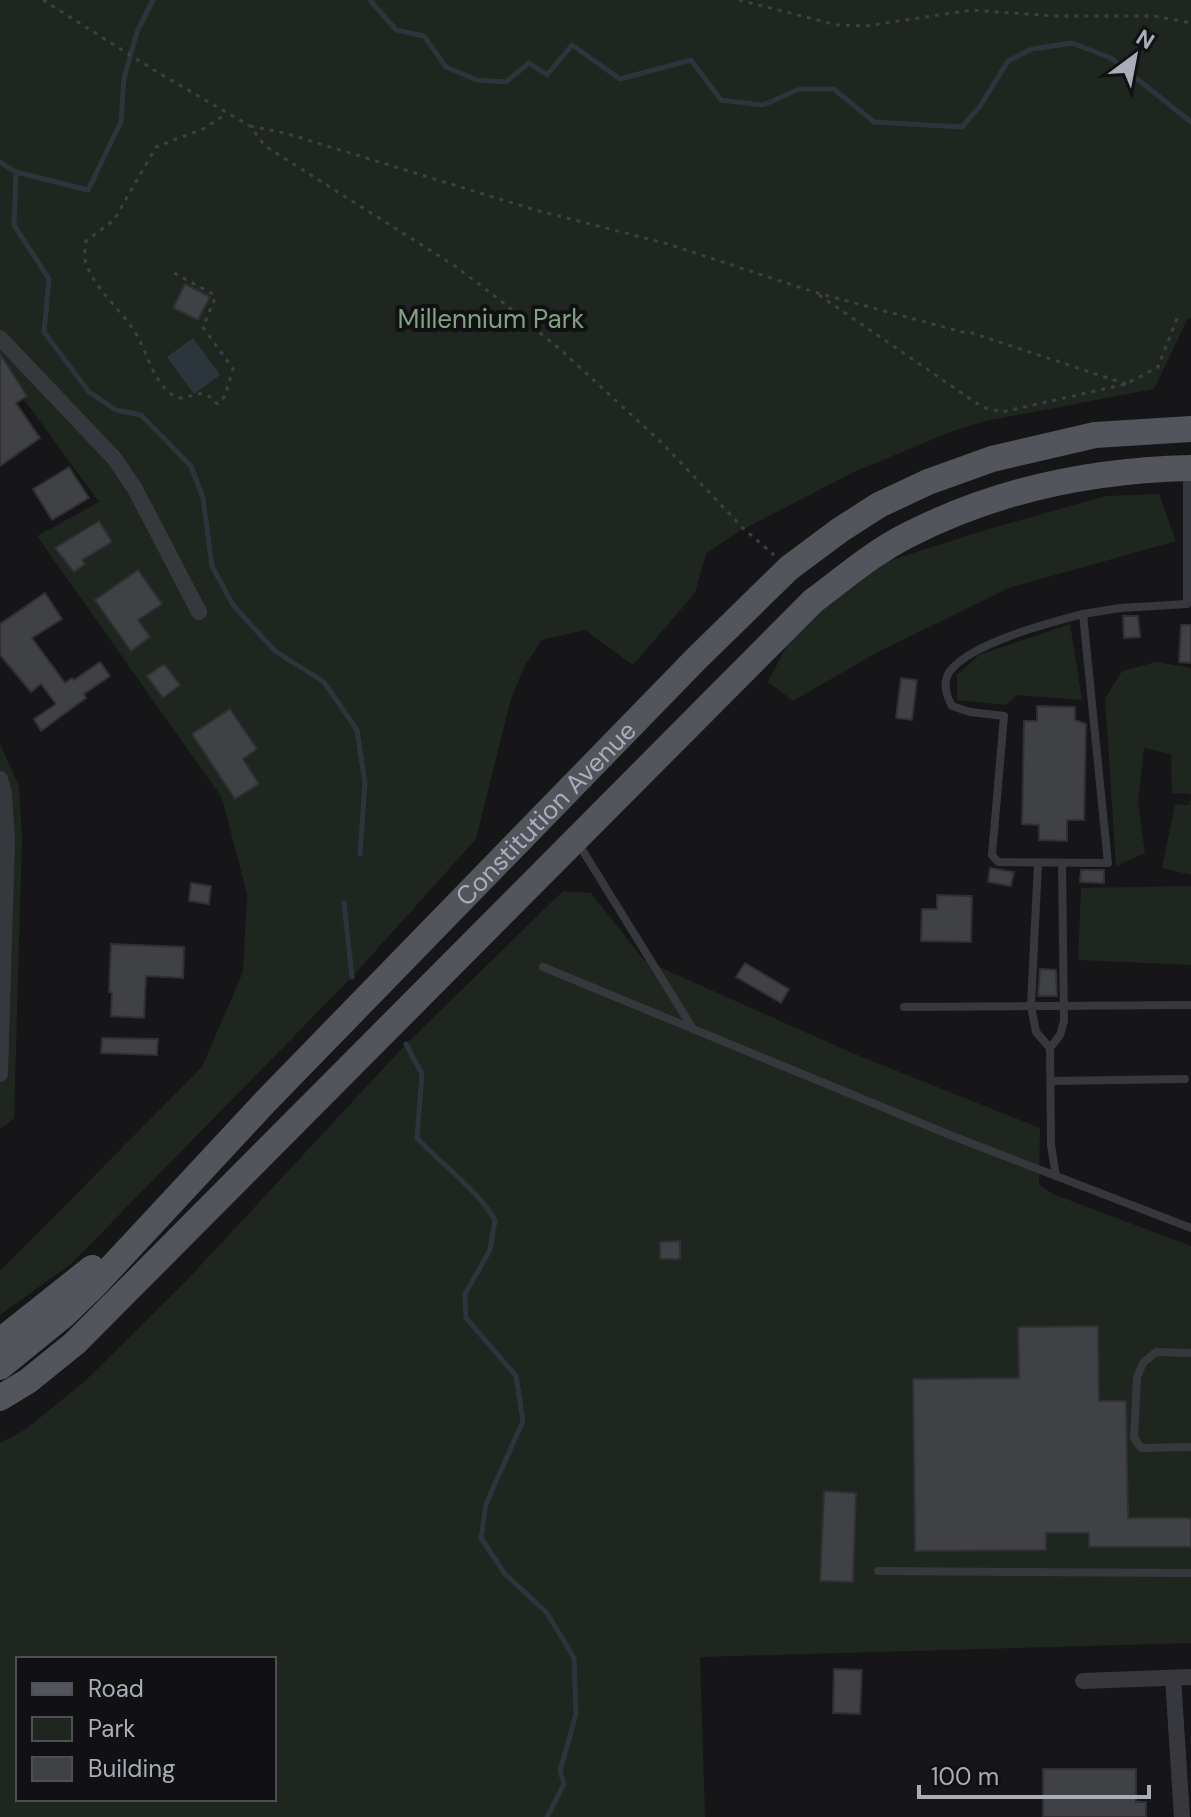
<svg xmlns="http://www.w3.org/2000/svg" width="1191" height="1817" viewBox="0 0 1191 1817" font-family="'DM Sans',sans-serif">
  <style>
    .green { fill: #1e261f; fill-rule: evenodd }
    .water { fill: #2c353c }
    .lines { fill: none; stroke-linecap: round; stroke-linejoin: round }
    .stream { stroke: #2c353c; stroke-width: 5 }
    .building { fill: #404145; stroke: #303034; stroke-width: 2 }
    .path { stroke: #3d3f44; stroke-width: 3; stroke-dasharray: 4 6; stroke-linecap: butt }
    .service { stroke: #37383d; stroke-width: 8 }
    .minor { stroke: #37383d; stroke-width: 16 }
    .primary { stroke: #53555c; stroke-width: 26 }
    .labels { text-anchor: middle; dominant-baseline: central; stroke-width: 8; stroke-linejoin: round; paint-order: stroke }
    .park-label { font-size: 26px; fill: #7fa381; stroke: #111113 }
    .street-label { font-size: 26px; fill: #a8adb8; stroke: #111113 }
  </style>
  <rect width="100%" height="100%" fill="#161618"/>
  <g class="green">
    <path d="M 0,0 L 1191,0 L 1191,319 L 1188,318 L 1154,389 L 985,421 L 953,431 L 854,472 L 736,533 L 706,554 L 695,593 L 633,665 L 585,630 L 542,640 L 525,665 L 511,699 L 476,839 L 352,977 L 71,1264 L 0,1315 L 0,1271 L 202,1067 L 243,972 L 247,894 L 222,798 L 37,536 L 99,502 L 0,367 Z"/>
    <path d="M 1159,494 L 1176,541 L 1009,588 L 876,653 L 793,701 L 768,682 L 795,630 L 882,563 L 982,531 L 1105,496 Z"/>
    <path d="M 1070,624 L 1082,700 L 1017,695 L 1006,705 L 957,700 L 957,675 L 979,655 Z"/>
    <path d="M 1156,662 L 1191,668 L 1191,794 L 1172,793 L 1171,754 L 1144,748 L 1138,802 L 1145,853 L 1116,866 L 1105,699 L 1122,671 Z"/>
    <path d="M 0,744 L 19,786 L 22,839 L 14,1118 L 0,1129 Z"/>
    <path d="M 1191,797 L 1191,875 L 1162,868 L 1175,804 L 1189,805 Z"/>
    <path d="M 1191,886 L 1191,965 L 1078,960 L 1081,888 Z"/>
    <path d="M 563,891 L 591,893 L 644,960 L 852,1053 L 1040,1128 L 1039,1185 L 1053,1194 L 1191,1246 L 1191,1643 L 700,1657 L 705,1817 L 0,1817 L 0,1443 L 26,1429 L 84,1382 L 188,1279 L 406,1044 ZM 18,1659 L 274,1659 L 274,1799 L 18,1799 Z"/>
  </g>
  <path class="water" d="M 193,338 L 220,375 L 194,394 L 167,357 Z"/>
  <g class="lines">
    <g class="stream">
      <path d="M 370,0 L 396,30 L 424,36 L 446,67 L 477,80 L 506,82 L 529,63 L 547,75 L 572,45 L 620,79 L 691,60 L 721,100 L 763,105 L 800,89 L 834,89 L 874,122 L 962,127 L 980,106 L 1008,61 L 1032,49 L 1072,43 L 1111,58 L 1191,122"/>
      <path d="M 0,162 L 16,172 L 88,190 L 121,122 L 124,78 L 137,32 L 153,0"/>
      <path d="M 16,172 L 14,225 L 49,279 L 44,332 L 89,392 L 116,410 L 141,415 L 191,466 L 203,498 L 212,566 L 233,605 L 275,651 L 324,682 L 357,730 L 365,783 L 360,854"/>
      <path d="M 344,903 L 352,977"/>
      <path d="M 406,1044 L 422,1074 L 417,1138 C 443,1166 476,1188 495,1220 L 490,1250 L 465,1294 L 466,1318 L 516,1376 L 523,1421 L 486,1504 L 481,1538 L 505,1574 L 547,1613 L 574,1658 L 576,1714 L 560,1771 L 564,1784 L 547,1817"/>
    </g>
  </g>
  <g class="building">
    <path d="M 185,284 L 210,297 L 198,320 L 173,308 Z"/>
    <path d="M 0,354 L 27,396 L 16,403 L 40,438 L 0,466 Z"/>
    <path d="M 69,467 L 89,498 L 52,520 L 33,489 Z"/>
    <path d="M 99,521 L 112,542 L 82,560 L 85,564 L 74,572 L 55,548 Z"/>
    <path d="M 138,570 L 162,604 L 138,620 L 150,637 L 131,651 L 95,600 Z"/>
    <path d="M 45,593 L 62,619 L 32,638 L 65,683 L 72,678 L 74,680 L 100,662 L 110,676 L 84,694 L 86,698 L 41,731 L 34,719 L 56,704 L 41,684 L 31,692 L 0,655 L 0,624 Z"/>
    <path d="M 1123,616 L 1138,616 L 1140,637 L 1124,638 Z"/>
    <path d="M 1181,625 L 1191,625 L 1191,663 L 1179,662 Z"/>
    <path d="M 164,664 L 180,685 L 163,698 L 147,676 Z"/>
    <path d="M 901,678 L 917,680 L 912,720 L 896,718 Z"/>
    <path d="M 1037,706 L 1075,707 L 1075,720 L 1086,724 L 1084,820 L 1067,820 L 1067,841 L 1039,840 L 1039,825 L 1022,824 L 1024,721 L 1037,721 Z"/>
    <path d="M 230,709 L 257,749 L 243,759 L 259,784 L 235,799 L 192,734 Z"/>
    <path d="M 990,868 L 1014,872 L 1011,886 L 988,882 Z"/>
    <path d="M 1081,870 L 1104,870 L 1104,883 L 1080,882 Z"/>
    <path d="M 191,883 L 211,886 L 209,904 L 189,901 Z"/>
    <path d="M 937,895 L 972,896 L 971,942 L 921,941 L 922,909 L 937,909 Z"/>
    <path d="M 111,944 L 184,947 L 183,978 L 146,976 L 144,1018 L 111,1016 L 112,992 L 109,992 Z"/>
    <path d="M 745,963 L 789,989 L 781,1003 L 736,977 Z"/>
    <path d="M 1040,969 L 1056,970 L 1057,996 L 1038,996 Z"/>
    <path d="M 102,1038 L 158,1039 L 157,1055 L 101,1053 Z"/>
    <path d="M 680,1241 L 680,1259 L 660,1259 L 660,1242 Z"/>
    <path d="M 1098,1326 L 1099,1401 L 1126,1401 L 1128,1518 L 1191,1518 L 1191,1547 L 1089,1547 L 1089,1533 L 1046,1533 L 1046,1550 L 915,1551 L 913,1379 L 1019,1378 L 1018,1327 Z"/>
    <path d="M 824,1491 L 856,1493 L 853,1582 L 820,1581 Z"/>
    <path d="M 834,1669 L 862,1670 L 860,1714 L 833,1713 Z"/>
    <path d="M 1043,1769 L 1136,1769 L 1136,1802 L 1146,1802 L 1146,1817 L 1043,1817 Z"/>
  </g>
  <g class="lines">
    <g class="path">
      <path d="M 43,0 L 157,72 L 250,126 L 265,146 L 455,266 L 505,304 L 562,351 L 663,444 L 744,529 L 774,555"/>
      <path d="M 739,0 L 837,25 L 866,26 L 972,10 L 1054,16 L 1154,16 L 1191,23"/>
      <path d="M 250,126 L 285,133 L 532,209 L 668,244 L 814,292 L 966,333 L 972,333 L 1126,384"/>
      <path d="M 174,273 L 213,294 L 215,298 L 203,327 L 233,369 L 225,396 L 218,404 C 212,401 211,395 204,394 C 193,392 184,402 174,396 C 154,383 148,356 138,337 C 124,312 98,293 87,266 C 83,257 85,250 86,241 L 114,220 L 156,147 L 205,128 L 226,114"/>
      <path d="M 819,295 L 982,407 L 1002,412 L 1126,384 L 1158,367 L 1178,316"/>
    </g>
    <g class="service">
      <path d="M 1083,614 L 1108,863 L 998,862 L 992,855 L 1004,716 L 970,712 L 952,706 C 946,695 942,682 950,671 C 971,643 1049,623 1083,614 Z"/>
      <path d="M 1083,614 L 1120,608 L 1187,604 L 1187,474"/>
      <path d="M 578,843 L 693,1029"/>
      <path d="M 1038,863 L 1031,1006 L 1036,1032 L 1050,1048"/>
      <path d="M 543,967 L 950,1135 L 1191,1228"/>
      <path d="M 904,1007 L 1191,1005"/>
      <path d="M 1051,1081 L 1185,1079"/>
      <path d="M 1056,1176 L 1051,1145 L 1050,1048 L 1060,1035 L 1064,1021 L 1062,863"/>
      <path d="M 1191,1353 L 1156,1352 L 1143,1363 L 1137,1377 L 1134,1438 L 1141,1448 L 1191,1447"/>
      <path d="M 878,1571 L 1191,1573"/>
    </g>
    <g class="minor">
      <path d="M 0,338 L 114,458 L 135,489 L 199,612"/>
      <path d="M 0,779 L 4,794 L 7,840 L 0,1074"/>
      <path d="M 1173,1678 L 1182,1817"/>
      <path d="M 1083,1681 L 1191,1677"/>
    </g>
    <g class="primary">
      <path d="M 0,1341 L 92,1268"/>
      <path id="s1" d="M 0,1367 L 64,1315 L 94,1286 L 266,1101 L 697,658 L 789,568 L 840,530 L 879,505 L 928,482 L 992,459 L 1095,435 L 1191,429"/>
      <path d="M 0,1398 L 28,1381 L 75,1343 L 813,601 C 844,578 874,552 908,535 C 996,490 1093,470 1191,468"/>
    </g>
  </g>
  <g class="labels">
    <g class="park-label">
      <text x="491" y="319">Millennium Park</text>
    </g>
    <g class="street-label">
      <text stroke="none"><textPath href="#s1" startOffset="778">Constitution Avenue</textPath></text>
    </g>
  </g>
  <rect x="16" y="1657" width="260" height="144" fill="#111113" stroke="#4d4f55" stroke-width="2"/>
  <rect x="32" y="1683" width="40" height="12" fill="#53555c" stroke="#4d4f55" stroke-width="2"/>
  <text x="88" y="1697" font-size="24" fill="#a8adb8">Road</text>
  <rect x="32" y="1717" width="40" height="24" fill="#1e261f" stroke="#4d4f55" stroke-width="2"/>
  <text x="88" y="1737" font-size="24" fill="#a8adb8">Park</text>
  <rect x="32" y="1757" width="40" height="24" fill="#404145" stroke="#4d4f55" stroke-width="2"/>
  <text x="88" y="1777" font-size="24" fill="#a8adb8">Building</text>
  <g transform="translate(1135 56) rotate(32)" stroke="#111113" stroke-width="6" paint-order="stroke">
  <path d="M0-6L14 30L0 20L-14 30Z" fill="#a8adb8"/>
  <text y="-12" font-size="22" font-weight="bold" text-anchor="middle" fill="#a8adb8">N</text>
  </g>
  <path d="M919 1785v12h230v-12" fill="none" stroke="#a8adb8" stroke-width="4"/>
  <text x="931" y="1785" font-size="24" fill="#a8adb8" stroke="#111113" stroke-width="6" paint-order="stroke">100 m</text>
</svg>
